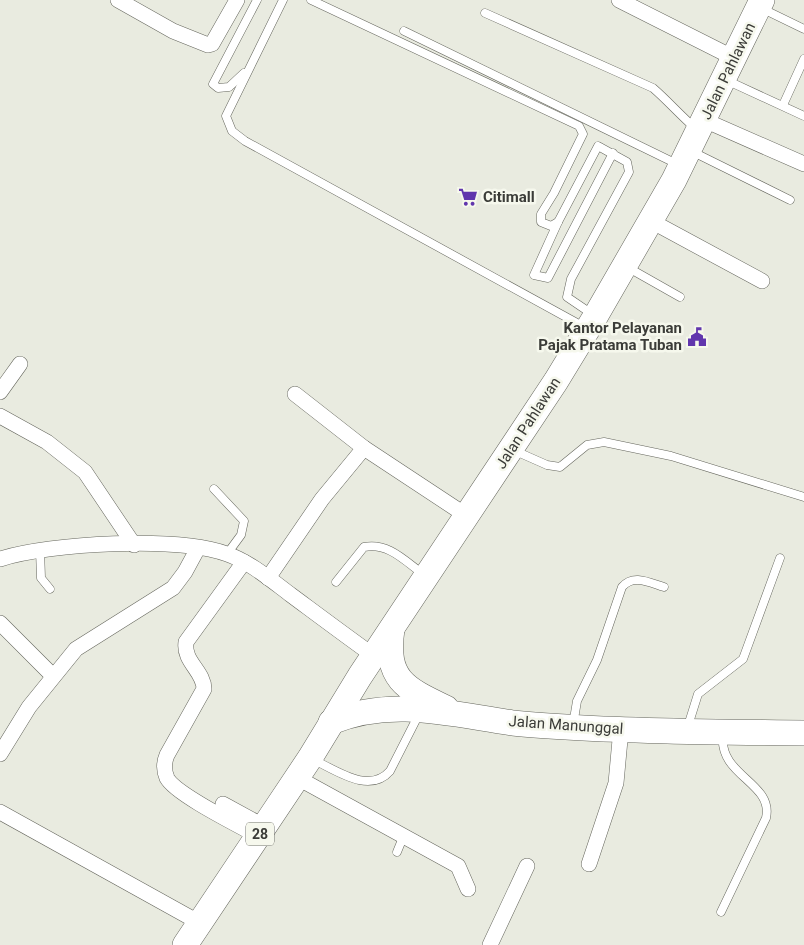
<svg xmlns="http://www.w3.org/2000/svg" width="804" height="945" viewBox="0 0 804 945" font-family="Roboto,sans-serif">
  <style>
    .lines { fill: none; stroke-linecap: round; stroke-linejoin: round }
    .service-casing { stroke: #65665d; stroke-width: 9 }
    .minor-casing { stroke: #65665d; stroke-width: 16 }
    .trunk-casing { stroke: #65665d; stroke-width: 26 }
    .service { stroke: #fff; stroke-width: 8 }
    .minor { stroke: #fff; stroke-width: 15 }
    .trunk { stroke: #fff; stroke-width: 25 }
    .labels { text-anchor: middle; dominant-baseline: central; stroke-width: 5; stroke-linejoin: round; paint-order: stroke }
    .shield { fill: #f6f8ed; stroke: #73746e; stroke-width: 1 }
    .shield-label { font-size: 14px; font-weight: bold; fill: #3b3c38 }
    .street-label { font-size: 15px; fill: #3b3c38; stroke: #f6f8ed }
    .poi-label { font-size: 15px; font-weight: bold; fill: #3b3c38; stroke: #f6f8ed; text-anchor: start }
  </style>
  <rect width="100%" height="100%" fill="#e9ebe0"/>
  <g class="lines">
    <g class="service-casing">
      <g id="service">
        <path d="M 283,0 L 226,116 L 232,131 L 245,141 L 586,328"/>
        <path d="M 311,0 L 579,126 L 583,134 L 554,193 L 541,214 L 541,222 L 551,226 L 558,222"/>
        <path d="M 763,9 L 804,29"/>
        <path d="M 485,13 L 653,88 C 668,101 680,115 695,128"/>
        <path d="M 404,31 L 677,164"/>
        <path d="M 244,73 L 229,87 L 218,88 L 213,84 L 257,0"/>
        <path d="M 726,80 L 804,116"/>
        <path d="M 783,105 L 804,59"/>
        <path d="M 691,151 L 790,200"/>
        <path d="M 627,267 L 680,297"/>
        <path d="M 592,314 L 567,297 L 571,279 L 629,172 L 627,162 L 598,146 L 558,222 L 534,275 L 548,278 L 613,153"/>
        <path d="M 513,450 L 547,465 L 560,467 L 587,445 L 604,442 L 671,456 L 804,497"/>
        <path d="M 214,489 L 244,521 L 241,535 L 227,554"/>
        <path d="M 40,550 L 41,578 L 50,589"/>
        <path d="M 336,582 L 364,547 C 388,542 405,561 423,574"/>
        <path d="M 573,725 L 577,701 L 597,660 L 622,587 C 633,574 648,582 664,587"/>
        <path d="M 687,729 L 698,694 L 743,659 L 780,558"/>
        <path d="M 312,759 C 336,770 369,795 390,771 L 419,714"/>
        <path d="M 397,852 L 404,835"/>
        <path d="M 721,912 L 766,818 C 774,783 719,776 723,736"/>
      </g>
    </g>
    <g class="minor-casing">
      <g id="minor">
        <path d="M 118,0 L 173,31 L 208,45 L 212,44 L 237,0"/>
        <path d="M 619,0 L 734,58"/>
        <path d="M 704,120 L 804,164"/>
        <path d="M 651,221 L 762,281"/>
        <path d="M 0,392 L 20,364"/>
        <path d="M 295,394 L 364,448 L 467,516"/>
        <path d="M 0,416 L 47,442 L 85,472 L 134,545"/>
        <path d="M 0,559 C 51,543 176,536 227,554 C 250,562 271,580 291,595 C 318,615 346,636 374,656"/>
        <path d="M 244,562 L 186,642 C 183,662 204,671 204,689 L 167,755 C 164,762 164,771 167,778 C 175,794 240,826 258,836"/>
        <path d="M 268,578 L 322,499 L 364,448"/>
        <path d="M 0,623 L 53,676"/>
        <path d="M 0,754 L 29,707 L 76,649 L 173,588 L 185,572 L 198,548"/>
        <path d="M 296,777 L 458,866 L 468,889"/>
        <path d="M 223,804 L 265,827"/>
        <path d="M 0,812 L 200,923"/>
        <path d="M 589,864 L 616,783 L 621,729"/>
        <path d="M 490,945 L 527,866"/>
      </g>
    </g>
    <g class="trunk-casing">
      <g id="trunk">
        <path d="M 392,629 C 385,679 404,688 446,708"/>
        <path d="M 331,722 C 392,697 450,714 513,723 C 530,725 548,726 566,727 C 645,732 725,732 804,733"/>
        <path d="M 185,945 L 310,758 L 360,676 L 556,381 L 595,317 L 674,180 L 762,0"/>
      </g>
    </g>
    <use href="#service" class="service"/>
    <use href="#minor" class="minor"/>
    <use href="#trunk" class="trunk"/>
  </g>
  <defs>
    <g id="supermarket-bare" transform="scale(1.5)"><path d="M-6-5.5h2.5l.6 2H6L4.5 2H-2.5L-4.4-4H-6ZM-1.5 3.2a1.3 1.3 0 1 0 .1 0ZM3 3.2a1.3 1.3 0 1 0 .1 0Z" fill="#6136ad" stroke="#f6f8ed" stroke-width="2.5" paint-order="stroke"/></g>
    <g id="civic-bare" transform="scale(1.5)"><path d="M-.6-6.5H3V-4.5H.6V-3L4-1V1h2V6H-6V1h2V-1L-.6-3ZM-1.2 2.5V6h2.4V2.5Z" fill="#6136ad" stroke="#f6f8ed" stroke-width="2.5" paint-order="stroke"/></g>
  </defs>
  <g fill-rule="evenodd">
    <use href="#supermarket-bare" x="468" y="197"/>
    <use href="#civic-bare" x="697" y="337"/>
  </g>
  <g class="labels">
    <rect class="shield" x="246" y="822.5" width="28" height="23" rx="4"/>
    <g class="shield-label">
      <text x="260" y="834">28</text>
    </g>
    <g class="street-label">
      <text transform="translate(728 71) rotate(-64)">Jalan Pahlawan</text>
      <text transform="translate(528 423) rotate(-57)">Jalan Pahlawan</text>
      <text transform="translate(566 725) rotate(4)">Jalan Manunggal</text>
    </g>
    <g class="poi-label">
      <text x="483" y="197">Citimall</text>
      <text x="682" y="328" text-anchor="end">Kantor Pelayanan<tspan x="682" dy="17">Pajak Pratama Tuban</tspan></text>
    </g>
  </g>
</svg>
